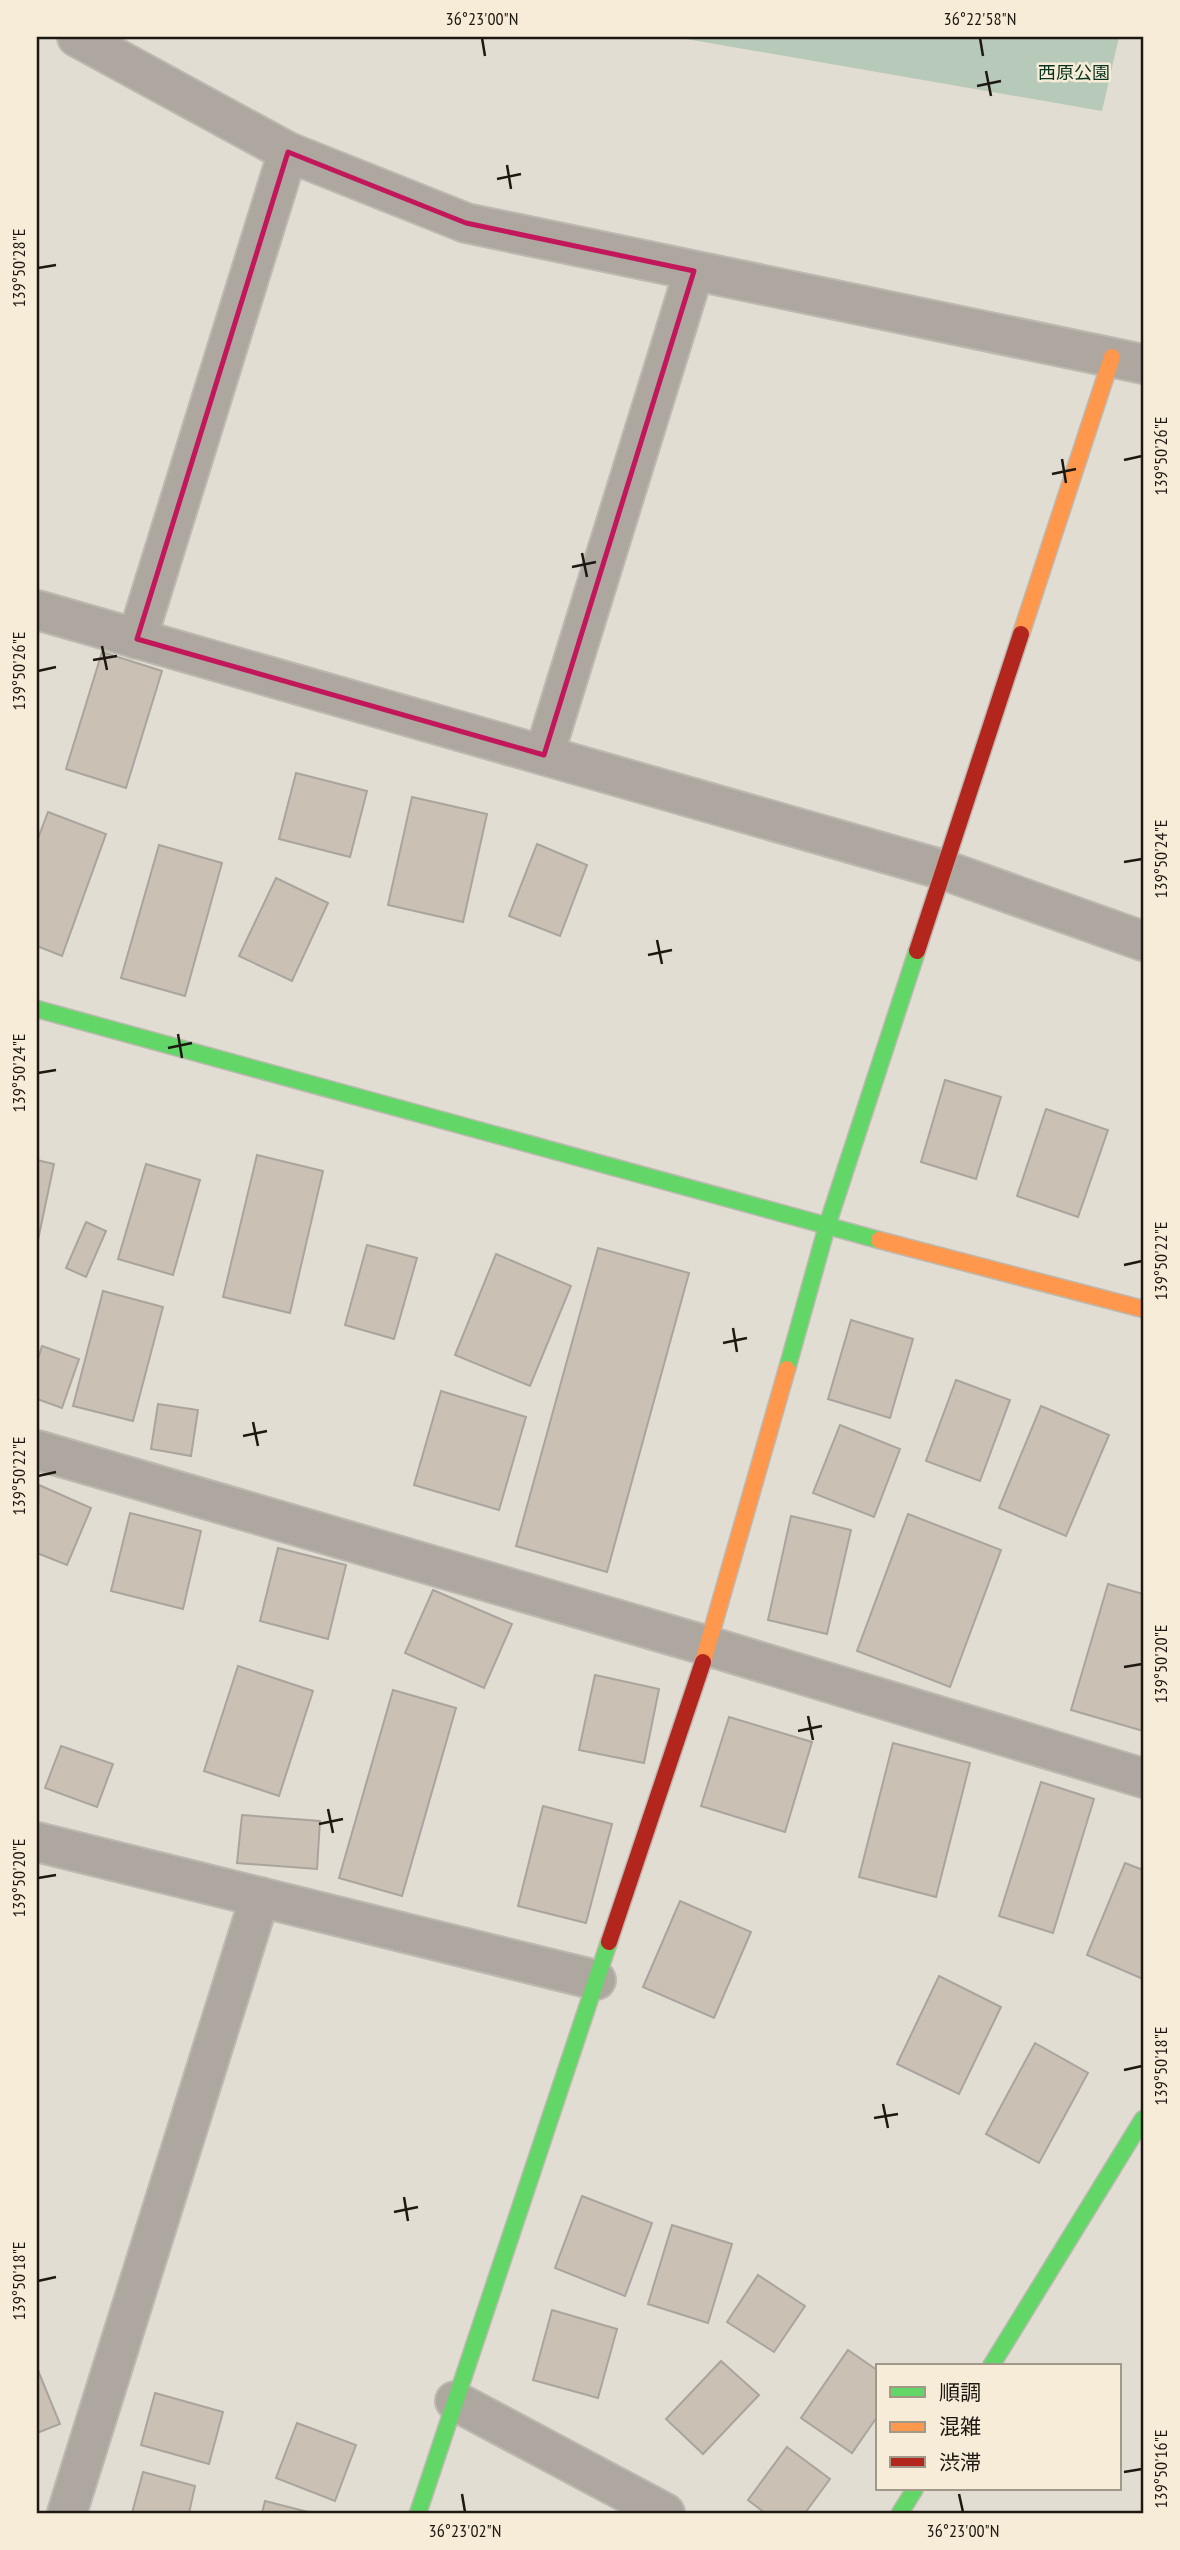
<svg xmlns="http://www.w3.org/2000/svg" width="1180" height="2550" viewBox="0 0 1180 2550" font-family="'PT Sans Narrow','Noto Sans JP',sans-serif">
  <style>
    .green { fill: #b7c9b8 }
    .building { fill: #cac0b4; stroke: #a9a49d; stroke-width: 2 }
    .lines { fill: none; stroke-linecap: round; stroke-linejoin: round }
    .street-casing { stroke: #bdb9b1; stroke-width: 42 }
    .fast-casing { stroke: #bdb9b1; stroke-width: 19 }
    .slow-casing { stroke: #bdb9b1; stroke-width: 19 }
    .jam-casing { stroke: #bdb9b1; stroke-width: 19 }
    .street { stroke: #ada7a0; stroke-width: 38 }
    .fast { stroke: #63d668; stroke-width: 16 }
    .slow { stroke: #ff974d; stroke-width: 16 }
    .jam { stroke: #b3261e; stroke-width: 16 }
    .marked { fill: none; stroke: #c2185b; stroke-width: 5; stroke-linejoin: round }
    .ticks { fill: none; stroke: #1d1912; stroke-width: 2.5 }
    .labels { text-anchor: middle; dominant-baseline: central; stroke-width: 5; stroke-linejoin: round; paint-order: stroke }
    .park-label { font-size: 18px; fill: #09341f; stroke: #f7ecd8 }
    .neatline { fill: none; stroke: #1d1912; stroke-width: 2.5 }
    .ticks-label { font-size: 18px; text-anchor: middle; fill: #1d1912 }
  </style>
  <rect width="100%" height="100%" fill="#e2ddd2"/>
  <path class="green" d="M 675,37 L 1119,37 L 1102,111 Z"/>
  <g class="building">
    <path d="M 102,652 L 162,671 L 126,788 L 66,769 Z"/>
    <path d="M 296,773 L 367,791 L 350,857 L 279,839 Z"/>
    <path d="M 412,797 L 487,814 L 463,922 L 388,905 Z"/>
    <path d="M 48,812 L 106,834 L 62,956 L 37,946 L 37,841 Z"/>
    <path d="M 537,844 L 587,865 L 560,936 L 509,916 Z"/>
    <path d="M 159,845 L 222,863 L 185,996 L 121,978 Z"/>
    <path d="M 276,878 L 328,903 L 292,981 L 239,956 Z"/>
    <path d="M 945,1080 L 1001,1097 L 976,1179 L 921,1162 Z"/>
    <path d="M 1046,1109 L 1108,1130 L 1078,1217 L 1017,1196 Z"/>
    <path d="M 257,1155 L 323,1171 L 290,1313 L 223,1297 Z"/>
    <path d="M 37,1160 L 54,1164 L 38,1240 L 37,1240 Z"/>
    <path d="M 146,1164 L 200,1180 L 173,1275 L 118,1259 Z"/>
    <path d="M 86,1222 L 106,1231 L 86,1277 L 66,1268 Z"/>
    <path d="M 367,1245 L 417,1258 L 394,1339 L 345,1325 Z"/>
    <path d="M 598,1248 L 689,1273 L 607,1572 L 516,1546 Z"/>
    <path d="M 496,1254 L 571,1286 L 530,1386 L 455,1355 Z"/>
    <path d="M 103,1291 L 163,1307 L 133,1421 L 73,1406 Z"/>
    <path d="M 851,1320 L 913,1339 L 890,1418 L 828,1399 Z"/>
    <path d="M 42,1346 L 79,1359 L 62,1408 L 37,1399 L 37,1362 Z"/>
    <path d="M 956,1380 L 1010,1400 L 980,1481 L 926,1461 Z"/>
    <path d="M 441,1391 L 526,1417 L 499,1510 L 414,1485 Z"/>
    <path d="M 158,1404 L 198,1410 L 191,1456 L 151,1449 Z"/>
    <path d="M 1041,1406 L 1109,1435 L 1066,1536 L 999,1508 Z"/>
    <path d="M 840,1425 L 900,1449 L 874,1517 L 813,1493 Z"/>
    <path d="M 39,1485 L 91,1508 L 67,1565 L 37,1553 Z"/>
    <path d="M 130,1513 L 201,1531 L 183,1609 L 111,1591 Z"/>
    <path d="M 908,1514 L 1001,1550 L 950,1687 L 857,1651 Z"/>
    <path d="M 791,1516 L 851,1530 L 827,1634 L 768,1620 Z"/>
    <path d="M 278,1548 L 346,1565 L 328,1639 L 260,1621 Z"/>
    <path d="M 1108,1584 L 1143,1594 L 1143,1731 L 1071,1710 Z"/>
    <path d="M 433,1590 L 512,1624 L 484,1688 L 405,1653 Z"/>
    <path d="M 238,1666 L 313,1691 L 279,1796 L 204,1771 Z"/>
    <path d="M 595,1675 L 659,1689 L 644,1763 L 579,1750 Z"/>
    <path d="M 393,1690 L 456,1708 L 402,1896 L 339,1878 Z"/>
    <path d="M 729,1717 L 812,1742 L 785,1832 L 701,1806 Z"/>
    <path d="M 893,1743 L 970,1763 L 936,1897 L 859,1877 Z"/>
    <path d="M 61,1746 L 113,1764 L 97,1807 L 45,1788 Z"/>
    <path d="M 1041,1782 L 1094,1799 L 1053,1933 L 999,1916 Z"/>
    <path d="M 543,1806 L 612,1824 L 586,1923 L 518,1906 Z"/>
    <path d="M 242,1815 L 320,1821 L 317,1869 L 237,1863 Z"/>
    <path d="M 1125,1863 L 1143,1870 L 1143,1979 L 1087,1955 Z"/>
    <path d="M 680,1901 L 751,1932 L 714,2018 L 643,1987 Z"/>
    <path d="M 939,1976 L 1001,2007 L 959,2094 L 897,2064 Z"/>
    <path d="M 1035,2043 L 1088,2073 L 1039,2163 L 986,2134 Z"/>
    <path d="M 582,2196 L 652,2223 L 625,2296 L 555,2268 Z"/>
    <path d="M 672,2225 L 732,2244 L 708,2323 L 648,2304 Z"/>
    <path d="M 758,2275 L 805,2306 L 774,2352 L 727,2322 Z"/>
    <path d="M 552,2310 L 617,2329 L 598,2398 L 533,2380 Z"/>
    <path d="M 848,2350 L 877,2370 L 877,2417 L 852,2453 L 801,2418 Z"/>
    <path d="M 721,2361 L 759,2395 L 703,2454 L 666,2419 Z"/>
    <path d="M 37,2368 L 60,2424 L 37,2433 Z"/>
    <path d="M 155,2393 L 223,2412 L 209,2464 L 141,2445 Z"/>
    <path d="M 297,2423 L 356,2445 L 335,2501 L 276,2478 Z"/>
    <path d="M 787,2447 L 830,2479 L 805,2513 L 765,2513 L 748,2500 Z"/>
    <path d="M 143,2472 L 195,2486 L 189,2513 L 132,2513 Z"/>
    <path d="M 265,2501 L 312,2513 L 262,2513 Z"/>
  </g>
  <g class="lines">
    <g class="street-casing">
      <g id="street">
        <path d="M 77,37 L 288,152 L 466,223 L 1143,364"/>
        <path d="M 37,610 L 944,870 L 1143,941"/>
        <path d="M 137,639 L 288,152"/>
        <path d="M 544,755 L 694,271"/>
        <path d="M 37,1450 L 708,1646 L 1143,1778"/>
        <path d="M 37,1842 L 596,1980"/>
        <path d="M 455,2401 L 665,2513"/>
        <path d="M 67,2513 L 260,1897"/>
      </g>
    </g>
    <g class="fast-casing">
      <g id="fast">
        <path d="M 37,1009 L 879,1240"/>
        <path d="M 787,1369 L 827,1226 L 917,951"/>
        <path d="M 991,2366 L 1143,2119"/>
        <path d="M 418,2513 L 609,1942"/>
        <path d="M 900,2513 L 915,2489"/>
      </g>
    </g>
    <g class="slow-casing">
      <g id="slow">
        <path d="M 1021,634 L 1112,357"/>
        <path d="M 879,1240 L 1143,1309"/>
        <path d="M 703,1662 L 787,1369"/>
      </g>
    </g>
    <g class="jam-casing">
      <g id="jam">
        <path d="M 917,951 L 1021,634"/>
        <path d="M 609,1942 L 703,1662"/>
      </g>
    </g>
    <use href="#street" class="street"/>
    <use href="#fast" class="fast"/>
    <use href="#slow" class="slow"/>
    <use href="#jam" class="jam"/>
  </g>
  <path class="marked" d="M 288,152 L 466,223 L 694,271 L 544,755 L 137,639 Z"/>
  <path class="ticks" d="M 482,38 L 485,56M 980,38 L 983,56M 986,71 L 991,96M 977,86 L 1001,81M 507,165 L 511,189M 497,179 L 521,174M 38,268 L 56,265M 1062,459 L 1066,483M 1124,460 L 1142,456M 1052,474 L 1076,469M 582,553 L 587,577M 572,567 L 596,562M 102,646 L 107,670M 93,660 L 117,656M 38,671 L 56,667M 1124,862 L 1142,859M 657,940 L 662,964M 648,955 L 672,950M 178,1034 L 182,1058M 168,1048 L 192,1043M 38,1073 L 56,1070M 1124,1265 L 1142,1261M 733,1328 L 737,1352M 723,1343 L 747,1338M 253,1422 L 258,1446M 243,1436 L 267,1431M 38,1476 L 56,1472M 1124,1667 L 1142,1664M 808,1716 L 813,1740M 798,1731 L 822,1726M 328,1809 L 333,1833M 319,1824 L 343,1819M 38,1878 L 56,1875M 1124,2070 L 1142,2066M 883,2104 L 888,2128M 874,2118 L 898,2114M 404,2197 L 408,2221M 394,2212 L 418,2207M 38,2281 L 56,2277M 1124,2472 L 1142,2469M 462,2494 L 465,2512M 959,2494 L 963,2512"/>
  <g class="labels">
    <g class="park-label">
      <text x="1074" y="72">西原公園</text>
    </g>
  </g>
  <rect width="1180" height="2550" fill="none" stroke="#f7ecd8" stroke-width="77"/>
  <rect x="876" y="2364" width="245" height="126" fill="#f7ecd8" stroke="#a09889" stroke-width="2"/>
  <rect x="890" y="2387" width="35" height="10" fill="#63d668" stroke="#a09889" stroke-width="2"/>
  <text x="939" y="2400" font-size="21" fill="#1d1912">順調</text>
  <rect x="890" y="2422" width="35" height="10" fill="#ff974d" stroke="#a09889" stroke-width="2"/>
  <text x="939" y="2434" font-size="21" fill="#1d1912">混雑</text>
  <rect x="890" y="2457" width="35" height="10" fill="#b3261e" stroke="#a09889" stroke-width="2"/>
  <text x="939" y="2470" font-size="21" fill="#1d1912">渋滞</text>
  <rect x="38" y="38" width="1104" height="2474" class="neatline"/>
  <g class="ticks-label">
    <text x="482" y="25">36°23'00"N</text>
    <text x="980" y="25">36°22'58"N</text>
    <text transform="translate(19 268) rotate(-90)" y="6">139°50'28"E</text>
    <text transform="translate(1161 456) rotate(-90)" y="6">139°50'26"E</text>
    <text transform="translate(19 671) rotate(-90)" y="6">139°50'26"E</text>
    <text transform="translate(1161 859) rotate(-90)" y="6">139°50'24"E</text>
    <text transform="translate(19 1073) rotate(-90)" y="6">139°50'24"E</text>
    <text transform="translate(1161 1261) rotate(-90)" y="6">139°50'22"E</text>
    <text transform="translate(19 1476) rotate(-90)" y="6">139°50'22"E</text>
    <text transform="translate(1161 1664) rotate(-90)" y="6">139°50'20"E</text>
    <text transform="translate(19 1878) rotate(-90)" y="6">139°50'20"E</text>
    <text transform="translate(1161 2066) rotate(-90)" y="6">139°50'18"E</text>
    <text transform="translate(19 2281) rotate(-90)" y="6">139°50'18"E</text>
    <text transform="translate(1161 2469) rotate(-90)" y="6">139°50'16"E</text>
    <text x="465" y="2537">36°23'02"N</text>
    <text x="963" y="2537">36°23'00"N</text>
  </g>
</svg>
